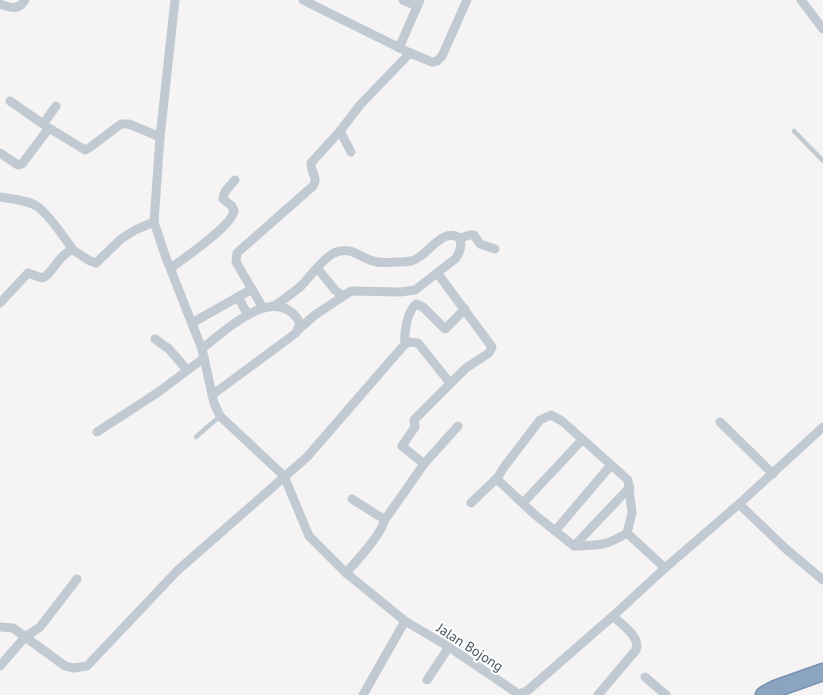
<svg xmlns="http://www.w3.org/2000/svg" width="823" height="695" viewBox="0 0 823 695" font-family="'PT Sans',sans-serif">
  <style>
    .lines { fill: none; stroke-linecap: round; stroke-linejoin: round }
    .highway-casing { stroke: #7690ad; stroke-width: 19 }
    .lane { stroke: #c1cad2; stroke-width: 4.5 }
    .street { stroke: #c1cad2; stroke-width: 9 }
    .highway { stroke: #8ba5c1; stroke-width: 16 }
    .labels { text-anchor: middle; dominant-baseline: central; stroke-width: 4; stroke-linejoin: round; paint-order: stroke }
    .street-label { font-size: 14px; fill: #4a5661; stroke: #fff }
  </style>
  <rect width="100%" height="100%" fill="#f5f3f3"/>
  <g class="lines">
    <g class="highway-casing">
      <path id="highway" d="M 764,695 L 775,689 L 823,672"/>
    </g>
    <g class="lane">
      <path d="M 794,131 L 823,161"/>
      <path d="M 196,437 L 220,416"/>
    </g>
    <g class="street">
      <path d="M 175,0 L 160,137 L 154,222 L 165,255 L 202,349 L 214,403 L 220,416 L 284,476 L 309,536 L 346,573 L 405,621 L 449,647 L 520,695"/>
      <path d="M 303,0 L 410,53 L 432,62 L 437,61 L 442,56 L 467,0"/>
      <path d="M 403,0 L 417,6"/>
      <path d="M 801,0 L 823,29"/>
      <path d="M 0,4 C 11,8 18,11 25,0"/>
      <path d="M 399,48 L 420,0"/>
      <path d="M 10,101 L 43,124"/>
      <path d="M 47,127 L 43,124 L 56,106"/>
      <path d="M 340,131 L 351,152"/>
      <path d="M 0,153 L 18,165 L 22,164 L 49,128 L 85,150 L 89,148 L 121,124 L 129,124 L 160,137"/>
      <path d="M 0,197 C 11,199 29,200 38,207 C 51,217 63,236 73,250"/>
      <path d="M 460,238 L 470,235 L 474,235 L 480,244 L 495,249"/>
      <path d="M 171,268 C 184,258 232,226 234,211 L 232,206 L 223,199 C 223,191 230,186 235,180"/>
      <path d="M 318,269 L 335,290 L 343,296"/>
      <path d="M 238,297 L 248,315"/>
      <path d="M 0,303 L 28,273 L 42,278 L 46,276 C 55,268 61,253 73,250 L 90,261 L 96,263 L 121,239 L 135,230 L 154,222"/>
      <path d="M 274,306 C 283,300 293,293 301,286 C 310,277 323,258 334,253 C 353,245 360,259 377,262 C 382,263 406,262 411,261 C 427,258 441,226 460,238 C 462,246 460,253 455,259 L 415,290 L 400,292 L 351,291 L 315,315 L 299,329"/>
      <path d="M 263,308 L 236,262 L 237,253 L 313,186 C 319,177 310,172 311,163 L 340,131 L 360,105 L 410,53"/>
      <path d="M 192,323 L 252,289"/>
      <path d="M 155,339 L 169,349 L 187,370"/>
      <path d="M 405,344 C 404,332 407,312 416,304 L 423,307 L 445,329 L 465,309"/>
      <path d="M 202,349 C 225,330 277,281 300,323 L 296,333 L 212,395"/>
      <path d="M 720,422 L 773,474"/>
      <path d="M 97,432 L 157,393 L 204,358"/>
      <path d="M 424,464 L 402,446 L 415,427 L 414,420 L 466,368 L 489,353 L 492,347 L 438,274"/>
      <path d="M 471,503 L 498,477"/>
      <path d="M 523,503 L 582,440"/>
      <path d="M 739,504 L 786,549 L 823,580"/>
      <path d="M 384,521 L 424,464 L 458,426"/>
      <path d="M 555,531 L 611,465"/>
      <path d="M 627,533 C 604,547 599,545 574,546 L 534,514 L 499,481 L 498,477 L 504,467 L 540,420 L 551,415 L 562,421 L 628,480 L 632,513 L 627,533 L 665,568"/>
      <path d="M 574,546 L 630,487"/>
      <path d="M 346,573 C 355,563 382,534 384,521 L 382,518 L 352,499"/>
      <path d="M 0,627 L 13,628 L 65,666 L 74,668 L 87,666 L 178,570 L 307,457 L 405,344 L 410,342 L 418,343 L 450,383"/>
      <path d="M 0,666 L 25,637 L 40,627 L 77,579"/>
      <path d="M 645,677 L 666,695"/>
      <path d="M 427,680 L 449,647"/>
      <path d="M 519,694 L 527,691 L 613,616 L 665,568 L 739,504 L 823,427"/>
      <path d="M 363,695 L 405,621"/>
      <path d="M 598,695 L 636,650 C 641,637 622,625 613,616"/>
    </g>
    <use href="#highway" class="highway"/>
  </g>
  <g class="labels">
    <g class="street-label">
      <text transform="translate(470 647) rotate(33)">Jalan Bojong</text>
    </g>
  </g>
</svg>
